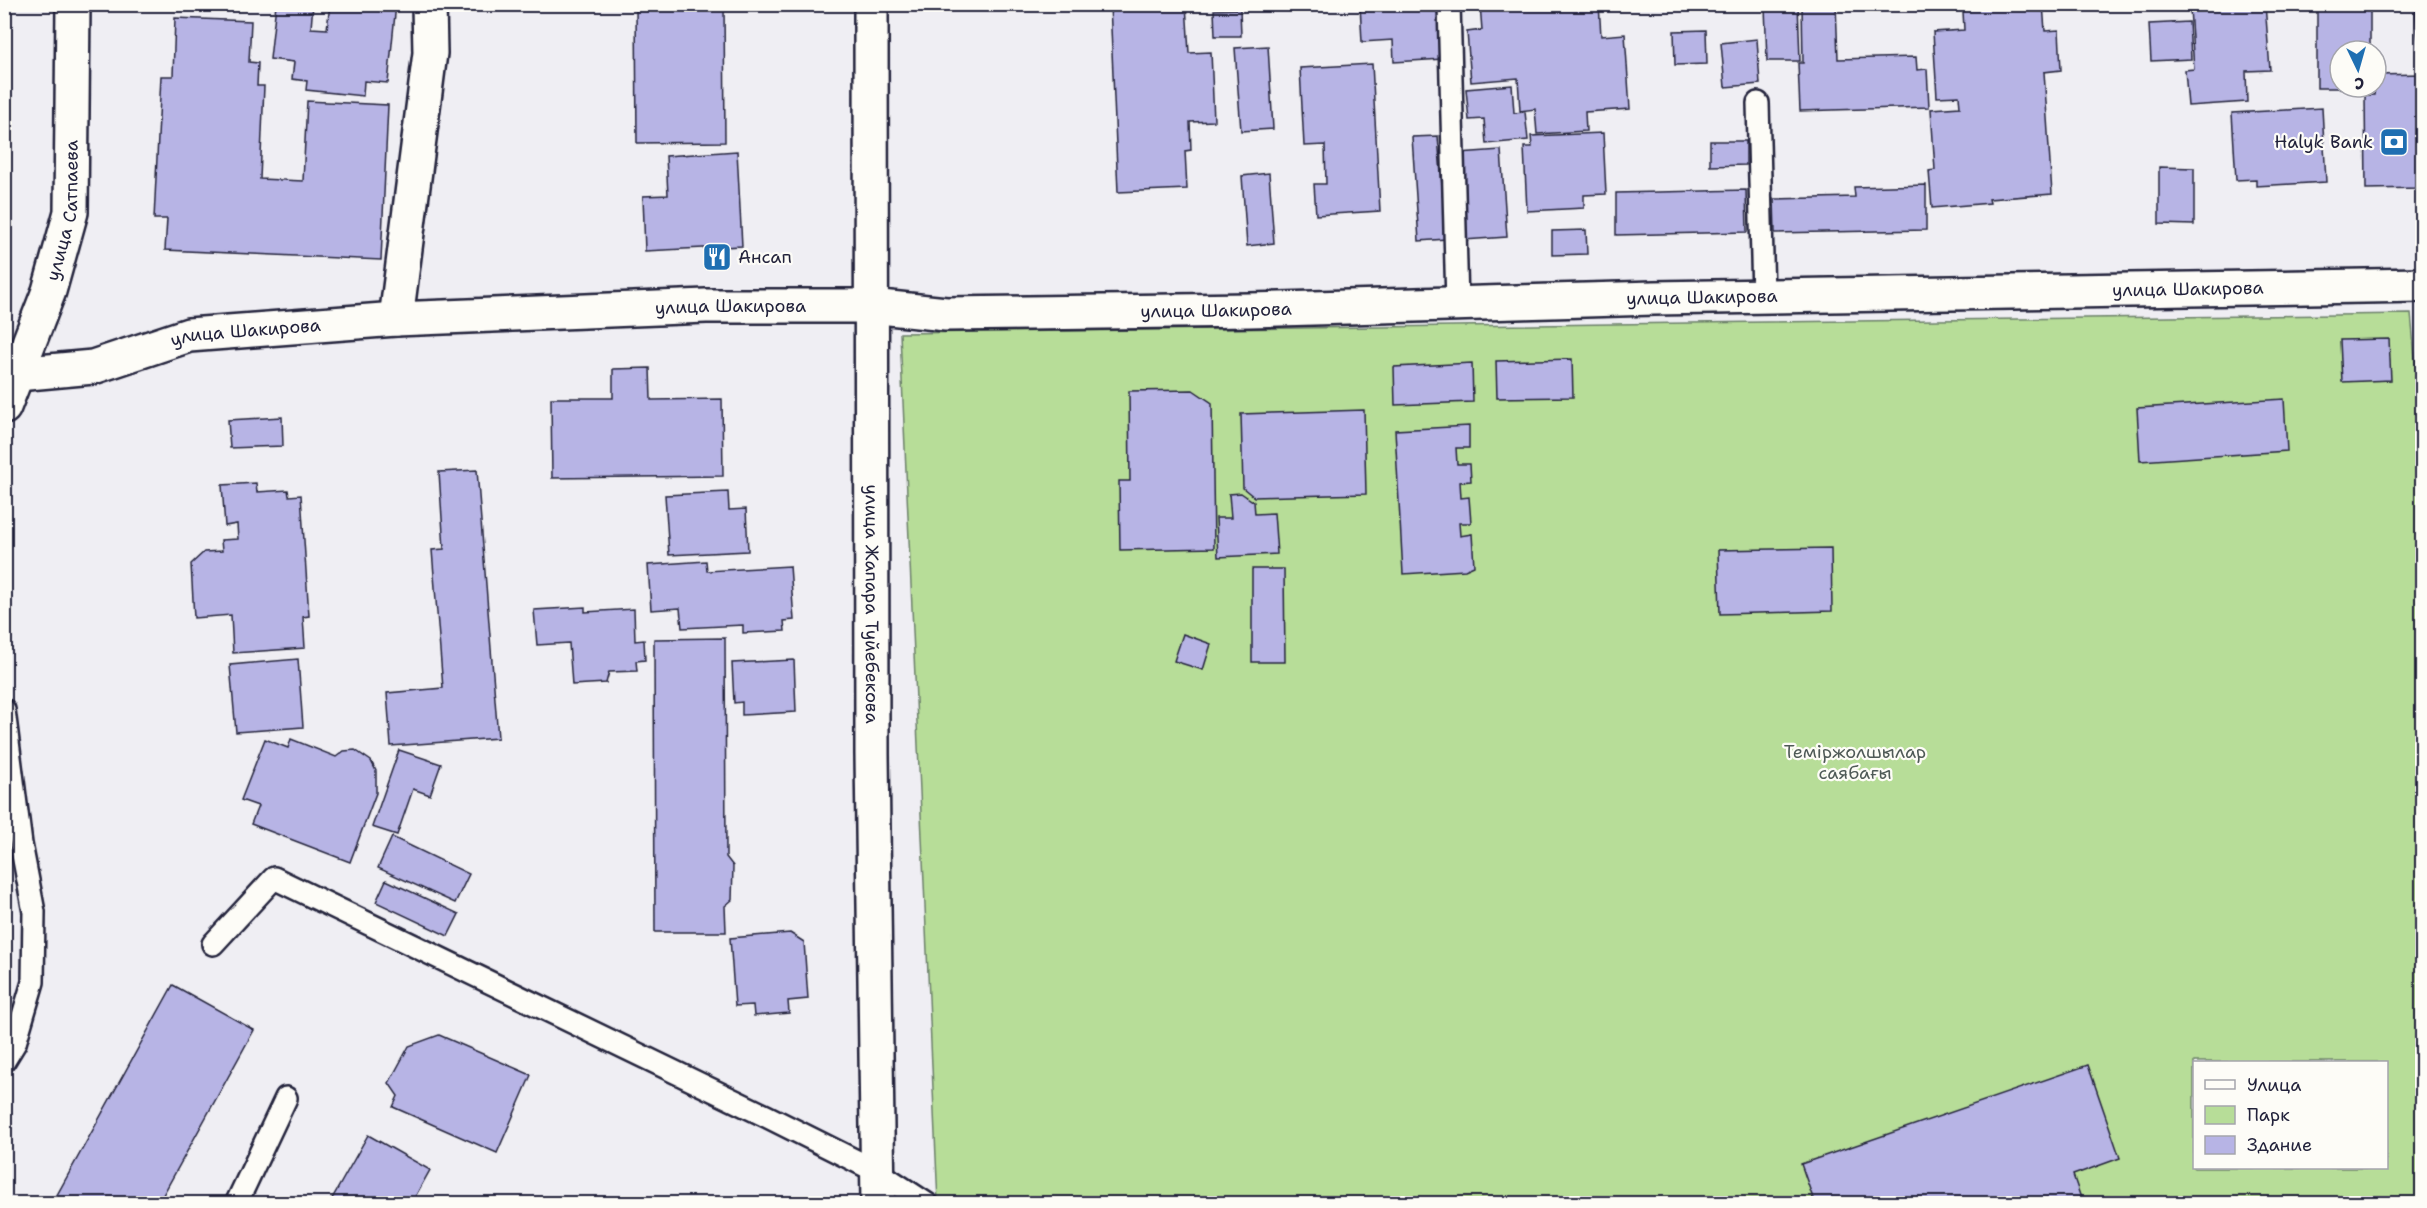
<svg xmlns="http://www.w3.org/2000/svg" width="2427" height="1208" viewBox="0 0 2427 1208" font-family="'Shantell Sans',sans-serif">
  <style>
    .green { fill: #b7dd98; stroke: #6c806a; stroke-width: 1.5; fill-rule: evenodd }
    .building { fill: #b7b4e5; stroke: #22223b; stroke-width: 1.5 }
    .lines { fill: none; stroke-linecap: round; stroke-linejoin: round }
    .lane-casing { stroke: #22223b; stroke-width: 26 }
    .street-casing { stroke: #22223b; stroke-width: 38 }
    .secondary-casing { stroke: #22223b; stroke-width: 38 }
    .lane { stroke: #fdfcf7; stroke-width: 21 }
    .street { stroke: #fdfcf7; stroke-width: 33 }
    .secondary { stroke: #fdfcf7; stroke-width: 33 }
    .labels { text-anchor: middle; dominant-baseline: central; stroke-width: 4.5; stroke-linejoin: round; paint-order: stroke }
    .poi-label { font-size: 18px; fill: #22223b; stroke: #fdfcf7; text-anchor: end }
    .street-label { font-size: 18px; fill: #22223b; stroke: #fdfcf7 }
    .park-label { font-size: 18px; fill: #4f5a57; stroke: #fdfcf7 }
  </style>
  <rect width="100%" height="100%" fill="#efeef3"/>
  <filter id="ink" filterUnits="userSpaceOnUse"><feTurbulence type="fractalNoise" baseFrequency=".0167" numOctaves="2"/><feDisplacementMap in="SourceGraphic" scale="12" xChannelSelector="R" yChannelSelector="G"/><feConvolveMatrix kernelMatrix="1 2 1 2 8 2 1 2 1" color-interpolation-filters="sRGB"/></filter>
  <g filter="url(#ink)">
    <path class="green" d="M 2411,314 L 2422,434 L 2422,1203 L 938,1203 L 900,333 ZM 2194,1062 L 2386,1062 L 2386,1168 L 2194,1168 Z"/>
    <g class="building">
      <path d="M 181,4 L 250,4 L 250,8 L 181,7 Z"/>
      <path d="M 276,4 L 313,4 L 311,28 L 327,29 L 330,4 L 396,4 L 388,83 L 364,81 L 363,96 L 306,90 L 307,81 L 292,79 L 294,62 L 270,59 Z"/>
      <path d="M 636,4 L 724,4 L 725,142 L 637,143 Z"/>
      <path d="M 1110,4 L 1186,4 L 1189,53 L 1211,52 L 1214,121 L 1190,122 L 1191,150 L 1185,151 L 1187,189 L 1118,192 Z"/>
      <path d="M 1360,4 L 1440,4 L 1443,59 L 1394,62 L 1393,40 L 1362,42 Z"/>
      <path d="M 1480,4 L 1599,4 L 1601,36 L 1625,34 L 1630,109 L 1585,112 L 1586,131 L 1537,134 L 1535,109 L 1520,111 L 1518,78 L 1471,82 L 1467,32 L 1482,30 Z"/>
      <path d="M 1773,4 L 1798,4 L 1800,61 L 1767,61 L 1765,6 Z"/>
      <path d="M 1802,4 L 1836,4 L 1838,59 L 1916,57 L 1917,70 L 1927,69 L 1929,107 L 1800,111 L 1798,63 L 1803,63 Z"/>
      <path d="M 1968,4 L 2043,4 L 2045,31 L 2059,30 L 2061,70 L 2044,72 L 2052,194 L 1989,199 L 1990,203 L 1932,208 L 1929,171 L 1935,170 L 1931,109 L 1960,107 L 1959,96 L 1937,97 L 1933,32 L 1964,30 L 1963,11 Z"/>
      <path d="M 2237,4 L 2265,4 L 2270,70 L 2246,71 L 2247,102 L 2188,106 L 2185,70 L 2194,69 L 2190,8 Z"/>
      <path d="M 2317,4 L 2370,4 L 2370,51 L 2340,51 L 2340,87 L 2370,88 L 2317,88 Z"/>
      <path d="M 2415,4 L 2422,4 L 2422,68 L 2420,68 Z"/>
      <path d="M 1240,9 L 1241,36 L 1215,36 L 1214,10 Z"/>
      <path d="M 175,18 L 251,21 L 249,62 L 258,63 L 257,86 L 264,86 L 260,179 L 303,181 L 307,101 L 388,105 L 381,260 L 165,250 L 167,219 L 154,219 L 161,76 L 173,76 Z"/>
      <path d="M 2189,22 L 2191,59 L 2151,61 L 2149,24 Z"/>
      <path d="M 1706,30 L 1707,64 L 1675,65 L 1674,31 Z"/>
      <path d="M 1757,39 L 1760,84 L 1725,87 L 1721,43 Z"/>
      <path d="M 1268,46 L 1273,129 L 1241,131 L 1235,48 Z"/>
      <path d="M 1372,64 L 1380,211 L 1316,215 L 1314,184 L 1326,184 L 1325,145 L 1304,146 L 1300,68 Z"/>
      <path d="M 2422,74 L 2422,188 L 2366,189 L 2365,95 L 2374,95 L 2376,75 Z"/>
      <path d="M 1512,85 L 1514,113 L 1525,112 L 1528,140 L 1486,144 L 1484,119 L 1469,120 L 1466,89 Z"/>
      <path d="M 2322,108 L 2326,182 L 2256,186 L 2256,179 L 2236,180 L 2232,113 Z"/>
      <path d="M 1603,133 L 1606,194 L 1584,195 L 1584,208 L 1527,211 L 1524,147 L 1532,147 L 1531,136 Z"/>
      <path d="M 1438,136 L 1446,239 L 1419,241 L 1412,137 Z"/>
      <path d="M 1710,141 L 1746,141 L 1746,165 L 1710,166 Z"/>
      <path d="M 1501,150 L 1507,237 L 1464,240 L 1459,153 Z"/>
      <path d="M 737,151 L 742,246 L 645,251 L 643,196 L 668,195 L 666,156 Z"/>
      <path d="M 2159,167 L 2194,168 L 2194,225 L 2159,224 Z"/>
      <path d="M 1269,173 L 1274,243 L 1247,246 L 1242,176 Z"/>
      <path d="M 1926,185 L 1926,230 L 1775,233 L 1774,199 L 1855,197 L 1854,187 Z"/>
      <path d="M 1746,190 L 1747,232 L 1616,235 L 1616,193 Z"/>
      <path d="M 1586,230 L 1587,254 L 1552,255 L 1552,231 Z"/>
      <path d="M 2389,339 L 2391,380 L 2342,382 L 2340,340 Z"/>
      <path d="M 1572,359 L 1573,397 L 1497,398 L 1496,361 Z"/>
      <path d="M 1472,363 L 1473,402 L 1395,405 L 1394,367 Z"/>
      <path d="M 650,368 L 651,400 L 722,399 L 723,476 L 552,478 L 551,398 L 613,398 L 613,369 Z"/>
      <path d="M 1193,390 L 1212,403 L 1214,548 L 1120,550 L 1119,481 L 1130,481 L 1129,391 Z"/>
      <path d="M 2284,399 L 2287,451 L 2140,461 L 2137,408 Z"/>
      <path d="M 1364,410 L 1366,494 L 1254,497 L 1243,488 L 1241,414 Z"/>
      <path d="M 282,417 L 283,446 L 230,448 L 228,420 Z"/>
      <path d="M 1469,426 L 1469,448 L 1456,448 L 1457,464 L 1470,464 L 1471,481 L 1460,482 L 1461,498 L 1469,497 L 1471,523 L 1459,523 L 1460,536 L 1472,534 L 1474,566 L 1465,570 L 1403,574 L 1395,430 Z"/>
      <path d="M 477,470 L 498,738 L 391,746 L 387,693 L 443,688 L 432,550 L 444,549 L 439,472 Z"/>
      <path d="M 256,483 L 257,492 L 288,490 L 289,496 L 301,495 L 309,616 L 303,617 L 305,648 L 233,653 L 231,615 L 194,618 L 191,564 L 204,552 L 222,551 L 221,540 L 238,539 L 237,524 L 225,526 L 222,485 Z"/>
      <path d="M 728,492 L 729,510 L 746,509 L 748,551 L 669,555 L 665,495 Z"/>
      <path d="M 1241,493 L 1254,502 L 1255,514 L 1274,513 L 1277,554 L 1218,557 L 1216,518 L 1231,518 L 1229,494 Z"/>
      <path d="M 1831,548 L 1832,611 L 1720,614 L 1718,550 Z"/>
      <path d="M 706,561 L 707,571 L 790,566 L 794,620 L 784,621 L 785,631 L 743,633 L 743,625 L 682,628 L 680,608 L 651,610 L 648,565 Z"/>
      <path d="M 1252,569 L 1284,569 L 1285,662 L 1252,662 Z"/>
      <path d="M 585,607 L 585,612 L 634,609 L 635,641 L 644,640 L 645,660 L 636,661 L 637,671 L 609,672 L 606,683 L 572,685 L 569,643 L 537,645 L 534,610 Z"/>
      <path d="M 1183,634 L 1211,644 L 1203,670 L 1174,661 Z"/>
      <path d="M 725,638 L 726,857 L 733,866 L 732,900 L 725,906 L 726,932 L 655,932 L 654,639 Z"/>
      <path d="M 298,659 L 303,727 L 236,732 L 230,665 Z"/>
      <path d="M 794,660 L 796,712 L 742,715 L 742,702 L 734,703 L 732,663 Z"/>
      <path d="M 265,739 L 288,748 L 291,739 L 336,757 L 344,751 L 355,750 L 371,761 L 376,771 L 376,793 L 350,862 L 251,824 L 258,806 L 241,800 Z"/>
      <path d="M 399,750 L 441,764 L 430,795 L 413,789 L 397,835 L 372,827 Z"/>
      <path d="M 392,837 L 469,874 L 455,903 L 378,868 Z"/>
      <path d="M 386,880 L 459,914 L 448,936 L 376,902 Z"/>
      <path d="M 790,933 L 804,942 L 808,999 L 788,1001 L 789,1013 L 754,1016 L 753,1005 L 735,1006 L 730,938 Z"/>
      <path d="M 173,985 L 254,1030 L 158,1204 L 52,1204 Z"/>
      <path d="M 439,1035 L 531,1075 L 497,1153 L 393,1107 L 398,1096 L 389,1083 L 409,1046 Z"/>
      <path d="M 2088,1065 L 2120,1158 L 2073,1175 L 2083,1204 L 1815,1204 L 1801,1164 Z"/>
      <path d="M 368,1135 L 430,1170 L 411,1204 L 329,1204 Z"/>
      <path d="M 764,1201 L 764,1204 L 645,1204 L 645,1203 Z"/>
    </g>
    <g class="lines">
      <g class="lane-casing">
        <g id="lane">
          <path d="M 1449,4 L 1457,304"/>
          <path d="M 1758,103 L 1763,296"/>
          <path d="M 4,710 L 21,844 L 34,912 L 33,982 L 15,1043 L 4,1061"/>
          <path d="M 213,944 L 274,878 L 766,1116 L 878,1172 L 927,1204"/>
          <path d="M 236,1204 L 286,1098"/>
        </g>
      </g>
      <g class="street-casing">
        <g id="street">
          <path id="s1" d="M 871,4 L 872,755 L 878,1204"/>
          <path d="M 396,319 L 430,53 L 429,4"/>
          <path id="s2" d="M 17,374 L 93,367 L 189,335 L 396,319 L 706,306 L 871,306 L 946,314 L 1250,310 L 1654,298 L 2422,285"/>
        </g>
      </g>
      <g class="secondary-casing">
        <g id="secondary">
          <path id="s3" d="M 4,407 L 49,291 L 71,212 L 73,4"/>
        </g>
      </g>
      <use href="#lane" class="lane"/>
      <use href="#street" class="street"/>
      <use href="#secondary" class="secondary"/>
    </g>
  </g>
  <defs>
    <g id="bank-square" transform="scale(1.5)"><rect x="-9" y="-9" width="18" height="18" rx="4" fill="#1f6fb2" stroke="#fdfcf7"/><path d="M-6-4H6V4H-6ZM0-2.3a2.3 2.3 0 1 0 0 4.6a2.3 2.3 0 1 0 0-4.6Z" fill="#fff"/></g>
    <g id="restaurant-square" transform="scale(1.5)"><rect x="-9" y="-9" width="18" height="18" rx="4" fill="#1f6fb2" stroke="#fdfcf7"/><path d="M-5-6h1v4h1v-4h1v4h1v-4h1v5L-1.5 .5V6h-2V.5L-5-1ZM5-6V6H3V1.5H1.5Q1.5-4 5-6Z" fill="#fff"/></g>
  </defs>
  <g fill-rule="evenodd">
    <use href="#bank-square" x="2394" y="142"/>
    <use href="#restaurant-square" x="717" y="257"/>
  </g>
  <g class="labels">
    <g class="poi-label">
      <text x="2373" y="142">Halyk Bank</text>
      <text x="738" y="257" text-anchor="start">Ансап</text>
    </g>
    <g class="street-label">
      <text stroke="none"><textPath href="#s3" startOffset="207">улица Сатпаева</textPath></text>
      <text stroke="none"><textPath href="#s2" startOffset="2178">улица Шакирова</textPath></text>
      <text stroke="none"><textPath href="#s2" startOffset="1692">улица Шакирова</textPath></text>
      <text stroke="none"><textPath href="#s2" startOffset="720">улица Шакирова</textPath></text>
      <text stroke="none"><textPath href="#s2" startOffset="1206">улица Шакирова</textPath></text>
      <text stroke="none"><textPath href="#s2" startOffset="234">улица Шакирова</textPath></text>
      <text stroke="none"><textPath href="#s1" startOffset="600">улица Жапара Туйебекова</textPath></text>
    </g>
    <g class="park-label">
      <text x="1855" y="752">Теміржолшылар<tspan x="1855" dy="21">саябағы</tspan></text>
    </g>
  </g>
  <rect width="2427" height="1208" fill="none" stroke="#fdfcf7" stroke-width="24"/>
  <rect x="12" y="12" width="2403" height="1184" fill="none" stroke="#22223b" stroke-width="2" filter="url(#ink)"/>
  <rect x="2193" y="1061" width="195" height="108" fill="#fdfcf7" stroke="#a5a5ac" stroke-width="1.5"/>
  <rect x="2205" y="1080" width="30" height="9" fill="#fdfcf7" stroke="#a5a5ac" stroke-width="1.5"/>
  <text x="2247" y="1091" font-size="18" fill="#22223b">Улица</text>
  <rect x="2205" y="1106" width="30" height="18" fill="#b7dd98" stroke="#a5a5ac" stroke-width="1.5"/>
  <text x="2247" y="1121" font-size="18" fill="#22223b">Парк</text>
  <rect x="2205" y="1136" width="30" height="18" fill="#b7b4e5" stroke="#a5a5ac" stroke-width="1.5"/>
  <text x="2247" y="1151" font-size="18" fill="#22223b">Здание</text>
  <g transform="translate(2358 69) rotate(175)"><circle r="28" fill="#fdfcf7" stroke="#a5a5ac" stroke-width="1.5"/>
  <path d="M0-4.5L10 22L0 15L-10 22Z" fill="#1f6fb2"/>
  <text y="-9" font-size="16" font-weight="bold" text-anchor="middle" fill="#22223b">С</text>
  </g>
</svg>
